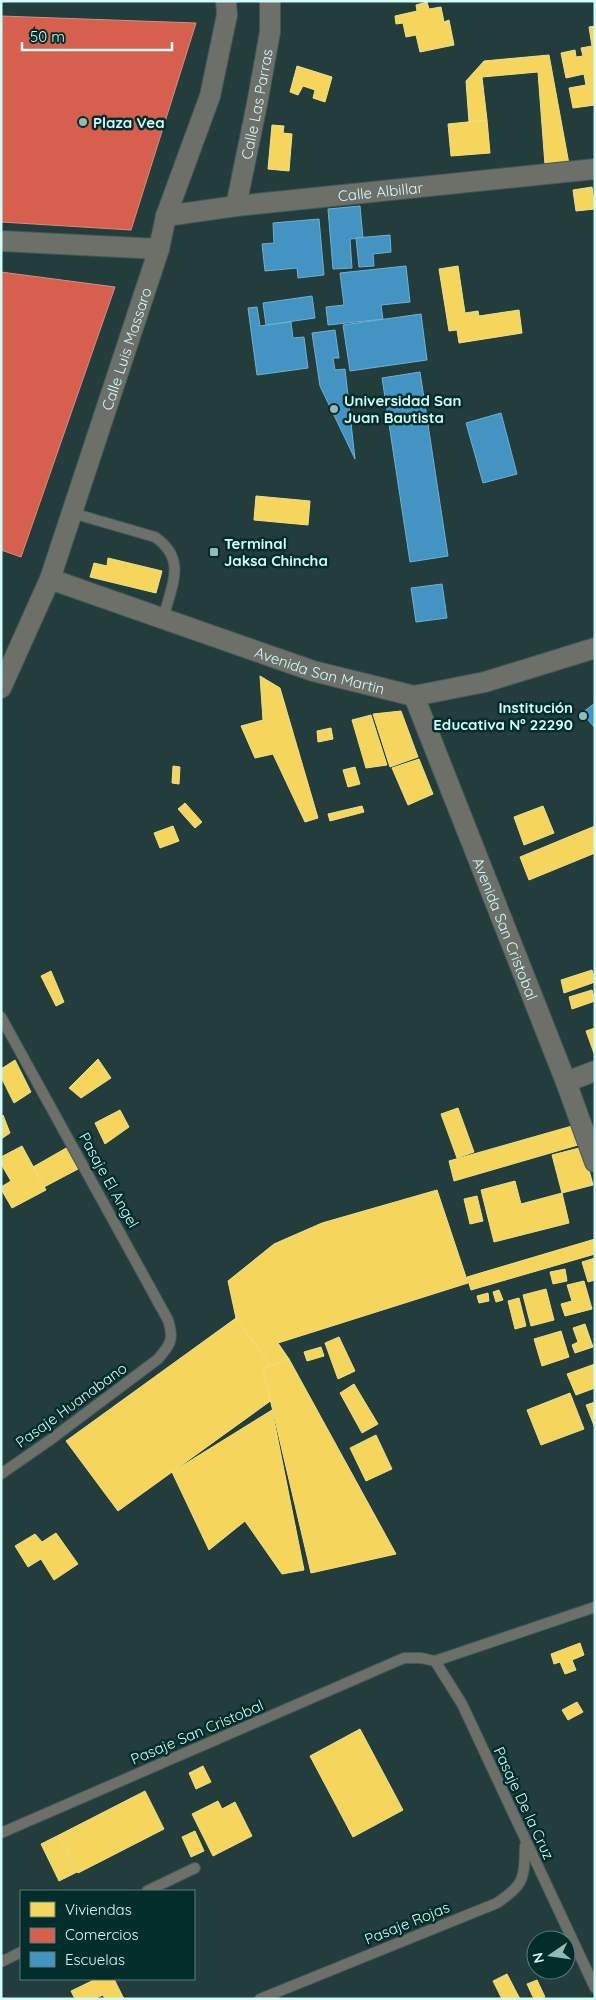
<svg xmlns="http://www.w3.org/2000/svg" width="596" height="2000" viewBox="0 0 596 2000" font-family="Quicksand,sans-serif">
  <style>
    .homes { fill: #f6d55c; stroke: #ebe18b }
    .shops { fill: #d6604d; stroke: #d48f80 }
    .schools { fill: #4393c3; stroke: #6eb3d3 }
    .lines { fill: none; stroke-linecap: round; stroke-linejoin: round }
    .service-casing { stroke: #415958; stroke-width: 12 }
    .minor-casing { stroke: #415958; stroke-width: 22 }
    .service { stroke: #6d6f69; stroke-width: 10 }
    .minor { stroke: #6d6f69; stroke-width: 20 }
    .poi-dot { fill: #94bab6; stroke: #032d2b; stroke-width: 2 }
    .labels { text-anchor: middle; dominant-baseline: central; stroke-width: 5; stroke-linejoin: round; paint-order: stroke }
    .street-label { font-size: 15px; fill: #d1fdf8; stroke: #032d2b }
    .poi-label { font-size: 15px; font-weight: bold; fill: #d1fdf8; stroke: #032d2b; text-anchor: start }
  </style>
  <rect width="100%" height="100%" fill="#223d3b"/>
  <g class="homes">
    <path d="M 427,2 L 429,9 L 441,7 L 444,22 L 449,20 L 454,45 L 420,52 L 416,35 L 406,37 L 403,23 L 396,24 L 395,16 L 417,11 L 416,5 Z"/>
    <path d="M 595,26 L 595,105 L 573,108 L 569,88 L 586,85 L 584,74 L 566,78 L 561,53 L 575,50 L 576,57 L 583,56 L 581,48 L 592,46 L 589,27 Z"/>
    <path d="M 549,55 L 569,164 L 545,165 L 538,72 L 482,77 L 487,120 L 469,122 L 466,81 L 484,61 Z"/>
    <path d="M 297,66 L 332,77 L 325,102 L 313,98 L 315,90 L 303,86 L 298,95 L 290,92 Z"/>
    <path d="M 487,120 L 490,153 L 451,156 L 448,124 Z"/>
    <path d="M 272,125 L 284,126 L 283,133 L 292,134 L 289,171 L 268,169 Z"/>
    <path d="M 592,187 L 595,209 L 576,211 L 573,190 Z"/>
    <path d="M 458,266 L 465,313 L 478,311 L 479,316 L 519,310 L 522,333 L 459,343 L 457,330 L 449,331 L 439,269 Z"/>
    <path d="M 256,496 L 310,501 L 308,525 L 254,520 Z"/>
    <path d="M 108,558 L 162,571 L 156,593 L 90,577 L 94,563 L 107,566 Z"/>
    <path d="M 260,676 L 280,688 L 318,818 L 305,822 L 273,754 L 255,758 L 241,726 L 263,720 Z"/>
    <path d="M 401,711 L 418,757 L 390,767 L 373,714 Z"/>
    <path d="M 371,715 L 387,765 L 366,768 L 352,720 Z"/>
    <path d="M 331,728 L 333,739 L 318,742 L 317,731 Z"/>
    <path d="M 419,759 L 433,794 L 408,805 L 392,768 Z"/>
    <path d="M 173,766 L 180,767 L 179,784 L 172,783 Z"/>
    <path d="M 355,767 L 360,784 L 348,787 L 343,770 Z"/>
    <path d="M 185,803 L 202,822 L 195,828 L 178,809 Z"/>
    <path d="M 362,806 L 364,812 L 330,821 L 328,814 Z"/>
    <path d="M 543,806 L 554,833 L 524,845 L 514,817 Z"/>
    <path d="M 173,826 L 179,841 L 160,848 L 154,833 Z"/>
    <path d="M 595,826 L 595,853 L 529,880 L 520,857 Z"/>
    <path d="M 592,970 L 595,982 L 564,993 L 561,980 Z"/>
    <path d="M 51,971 L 64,1002 L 56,1006 L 41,976 Z"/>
    <path d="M 592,990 L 595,1001 L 572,1009 L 569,997 Z"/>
    <path d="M 595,1028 L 595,1056 L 586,1031 Z"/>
    <path d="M 98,1059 L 111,1078 L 81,1098 L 69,1088 Z"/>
    <path d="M 15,1060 L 31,1092 L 14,1103 L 1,1077 L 1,1069 Z"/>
    <path d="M 458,1108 L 474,1152 L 457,1158 L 441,1114 Z"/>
    <path d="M 120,1110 L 129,1127 L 105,1144 L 95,1123 Z"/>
    <path d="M 3,1115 L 10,1133 L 1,1139 L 1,1116 Z"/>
    <path d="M 572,1126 L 578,1145 L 454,1181 L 449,1161 Z"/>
    <path d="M 22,1146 L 46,1190 L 12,1208 L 1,1189 L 1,1187 L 11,1181 L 1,1164 L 1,1157 Z"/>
    <path d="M 68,1147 L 80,1168 L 44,1187 L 33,1167 Z"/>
    <path d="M 583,1147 L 593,1185 L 562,1193 L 552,1155 Z"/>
    <path d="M 515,1181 L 521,1204 L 562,1193 L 569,1223 L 494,1242 L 481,1190 Z"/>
    <path d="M 437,1190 L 468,1283 L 278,1343 L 289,1359 L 263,1369 L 236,1318 L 228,1281 L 274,1244 L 322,1223 Z"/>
    <path d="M 477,1196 L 483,1221 L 470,1224 L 464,1199 Z"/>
    <path d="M 595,1239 L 595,1254 L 471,1290 L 467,1277 Z"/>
    <path d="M 595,1258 L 595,1280 L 588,1282 L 582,1262 Z"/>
    <path d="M 565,1269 L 567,1281 L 553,1284 L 550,1272 Z"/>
    <path d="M 584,1281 L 592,1309 L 565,1316 L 561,1304 L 572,1301 L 567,1285 Z"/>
    <path d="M 546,1289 L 554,1320 L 531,1326 L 523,1295 Z"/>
    <path d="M 499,1290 L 503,1300 L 496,1302 L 493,1292 Z"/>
    <path d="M 488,1293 L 489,1301 L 479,1303 L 477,1296 Z"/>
    <path d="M 519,1298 L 526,1326 L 515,1329 L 508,1301 Z"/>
    <path d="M 236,1318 L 287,1389 L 118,1511 L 66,1441 Z"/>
    <path d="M 585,1324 L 593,1347 L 575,1353 L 572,1345 L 578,1342 L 573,1328 Z"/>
    <path d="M 561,1331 L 569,1357 L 542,1366 L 534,1339 Z"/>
    <path d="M 339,1337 L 355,1371 L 338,1379 L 325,1343 Z"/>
    <path d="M 321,1347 L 324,1356 L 307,1361 L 304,1352 Z"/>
    <path d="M 289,1359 L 396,1554 L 311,1573 L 263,1369 Z"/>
    <path d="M 595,1364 L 595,1388 L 576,1395 L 567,1374 Z"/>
    <path d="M 354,1384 L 378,1424 L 362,1433 L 340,1393 Z"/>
    <path d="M 570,1393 L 584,1429 L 541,1445 L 527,1410 Z"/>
    <path d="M 595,1402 L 595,1428 L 586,1405 Z"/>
    <path d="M 272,1410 L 304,1570 L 282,1574 L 245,1521 L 209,1550 L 172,1472 Z"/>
    <path d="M 376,1435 L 392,1469 L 366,1481 L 350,1448 Z"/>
    <path d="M 56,1533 L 78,1564 L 54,1580 L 41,1559 L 28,1567 L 15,1546 L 35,1534 L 42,1542 Z"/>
    <path d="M 580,1643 L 584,1655 L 572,1660 L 576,1670 L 565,1674 L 560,1662 L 554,1664 L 551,1654 Z"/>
    <path d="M 577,1702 L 583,1712 L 568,1720 L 562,1710 Z"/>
    <path d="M 360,1729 L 403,1810 L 353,1837 L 310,1756 Z"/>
    <path d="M 203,1766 L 211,1782 L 196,1789 L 189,1773 Z"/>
    <path d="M 145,1791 L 164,1829 L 78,1873 L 59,1835 Z"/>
    <path d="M 218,1801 L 222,1809 L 235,1802 L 252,1836 L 213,1856 L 192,1814 Z"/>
    <path d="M 195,1831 L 204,1851 L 191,1857 L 182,1837 Z"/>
    <path d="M 59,1835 L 77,1872 L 59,1881 L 41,1844 Z"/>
    <path d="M 507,1974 L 520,1999 L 502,1999 L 493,1981 Z"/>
    <path d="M 96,1979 L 114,1979 L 124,1999 L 105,1999 L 103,1995 L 94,1999 L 75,1999 L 71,1991 Z"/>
    <path d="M 537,1980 L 545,1997 L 534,1999 L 527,1984 Z"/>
  </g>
  <g class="shops">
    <path d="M 1,16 L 196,23 L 131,230 L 1,222 Z"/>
    <path d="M 1,272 L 115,287 L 21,557 L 1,550 Z"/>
  </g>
  <g class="schools">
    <path d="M 360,206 L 363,238 L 350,239 L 352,268 L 333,269 L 328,209 Z"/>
    <path d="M 319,219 L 324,275 L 298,278 L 297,268 L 265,271 L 262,244 L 274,243 L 273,223 Z"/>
    <path d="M 390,235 L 391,252 L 373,254 L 374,266 L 359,267 L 356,238 Z"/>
    <path d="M 406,266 L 410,302 L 381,305 L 383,319 L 328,325 L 326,307 L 344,305 L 340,273 Z"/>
    <path d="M 312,296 L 315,318 L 266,325 L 263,303 Z"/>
    <path d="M 257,307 L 260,326 L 291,322 L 293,338 L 304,337 L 308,368 L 257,375 L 248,308 Z"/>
    <path d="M 421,314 L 427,360 L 350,371 L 343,325 Z"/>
    <path d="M 335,330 L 339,358 L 333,358 L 335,370 L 345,369 L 355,459 L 320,386 L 312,333 Z"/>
    <path d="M 420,372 L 448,556 L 410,562 L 382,378 Z"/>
    <path d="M 501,413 L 517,474 L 483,483 L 466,423 Z"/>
    <path d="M 442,584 L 447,618 L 416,622 L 411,588 Z"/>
    <path d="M 595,703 L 595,728 L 582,713 Z"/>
  </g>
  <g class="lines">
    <g class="service-casing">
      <g id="service">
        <path d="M 72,513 L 155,537 C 188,560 171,586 163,619"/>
        <path d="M 1,1017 L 168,1320 C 174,1339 171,1344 158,1359 L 50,1440 L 1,1474"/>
        <path d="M 435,1661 L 595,1607"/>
        <path d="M 1,1833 L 404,1658 L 421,1658 L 435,1661 L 462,1704 L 595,1988"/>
        <path d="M 147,1891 L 195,1868"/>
        <path d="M 1,1962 L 21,1952"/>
        <path d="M 260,1999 L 497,1903 C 525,1884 524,1879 525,1846"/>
      </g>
    </g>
    <g class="minor-casing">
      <g id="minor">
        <path id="s1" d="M 236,206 L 257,104 L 270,32 L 270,1"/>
        <path id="s2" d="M 166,216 L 236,206 L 595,169"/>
        <path d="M 1,241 L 159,249"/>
        <path id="s3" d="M 50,579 L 313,671 L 414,696 L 485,682 L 595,648"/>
        <path id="s4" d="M 1,688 L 50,579 L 159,249 L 166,216 L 210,96 L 227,15 L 226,1"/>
        <path id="s5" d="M 414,696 L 566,1082 L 595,1162"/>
        <path d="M 566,1082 L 595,1071"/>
      </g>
    </g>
    <use href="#service" class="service"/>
    <use href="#minor" class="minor"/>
  </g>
  <g class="poi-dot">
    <circle cx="83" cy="122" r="5"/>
    <circle cx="334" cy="409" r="5"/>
    <rect x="209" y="547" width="10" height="10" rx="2.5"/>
    <circle cx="583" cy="716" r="5"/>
  </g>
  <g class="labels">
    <g class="street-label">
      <text stroke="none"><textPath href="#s1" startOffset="104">Calle Las Parras</textPath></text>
      <text stroke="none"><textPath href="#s2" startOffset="216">Calle Albillar</textPath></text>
      <text stroke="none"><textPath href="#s4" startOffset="362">Calle Luis Massaro</textPath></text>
      <text stroke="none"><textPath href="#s3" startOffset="285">Avenida San Martin</textPath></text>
      <text stroke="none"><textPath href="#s5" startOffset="250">Avenida San Cristobal</textPath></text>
      <text transform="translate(109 1180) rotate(61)">Pasaje El Angel</text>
      <text transform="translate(71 1405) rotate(-36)">Pasaje Huanabano</text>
      <text transform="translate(197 1732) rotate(-23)">Pasaje San Cristobal</text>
      <text transform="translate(524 1803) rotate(65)">Pasaje De la Cruz</text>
      <text transform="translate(407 1923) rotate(-22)">Pasaje Rojas</text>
    </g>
    <g class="poi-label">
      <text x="93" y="122">Plaza Vea</text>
      <text x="344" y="400">Universidad San<tspan x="344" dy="17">Juan Bautista</tspan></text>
      <text x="224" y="543">Terminal<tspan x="224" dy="17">Jaksa Chincha</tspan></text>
      <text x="573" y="707" text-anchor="end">Institución<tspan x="573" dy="17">Educativa Nº 22290</tspan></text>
    </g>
  </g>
  <rect width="596" height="2000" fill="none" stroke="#d1fdf8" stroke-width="5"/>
  <rect x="20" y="1890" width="175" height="90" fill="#032d2b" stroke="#55807d"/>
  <rect x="30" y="1902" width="25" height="15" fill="#f6d55c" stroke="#55807d"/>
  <text x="65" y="1915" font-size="15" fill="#d1fdf8">Viviendas</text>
  <rect x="30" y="1928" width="25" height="15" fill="#d6604d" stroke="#55807d"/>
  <text x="65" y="1940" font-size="15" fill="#d1fdf8">Comercios</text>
  <rect x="30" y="1952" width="25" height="15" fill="#4393c3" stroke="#55807d"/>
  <text x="65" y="1965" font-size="15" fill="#d1fdf8">Escuelas</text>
  <g transform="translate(551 1955) rotate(257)"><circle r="24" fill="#032d2b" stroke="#55807d"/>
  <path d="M0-4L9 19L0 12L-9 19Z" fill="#94bab6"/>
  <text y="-8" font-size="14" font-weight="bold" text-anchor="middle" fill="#d1fdf8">N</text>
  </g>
  <path d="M22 42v8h150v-8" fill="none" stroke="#d1fdf8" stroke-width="2.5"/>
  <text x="30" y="42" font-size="15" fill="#d1fdf8" stroke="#032d2b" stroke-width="4" paint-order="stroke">50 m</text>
</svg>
